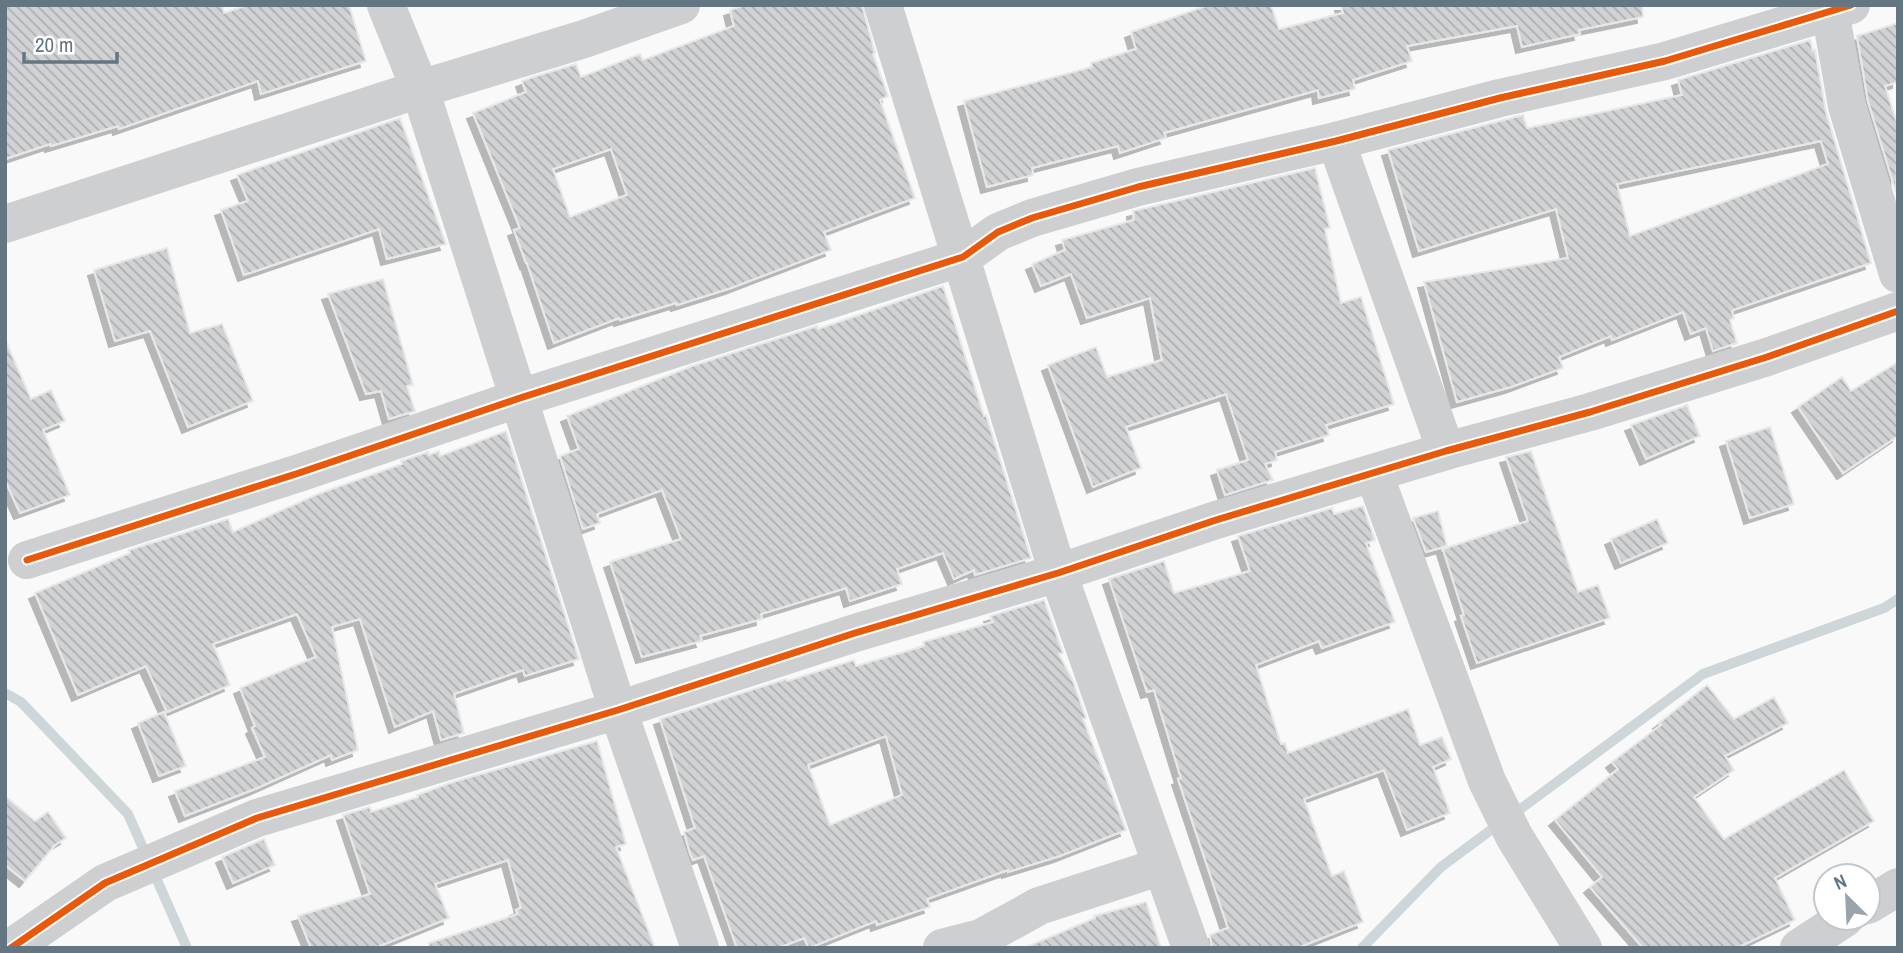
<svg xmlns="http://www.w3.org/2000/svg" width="1903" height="953" viewBox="0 0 1903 953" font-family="'Archivo Narrow',sans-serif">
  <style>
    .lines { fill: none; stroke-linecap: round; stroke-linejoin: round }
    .stream { stroke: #ced6d9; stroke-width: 10 }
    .building { fill: url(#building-back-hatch); stroke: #e8e8e8; stroke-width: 2; fill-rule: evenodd; filter: url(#shadow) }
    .minor { stroke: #cecfd0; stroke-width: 38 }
    .cycleway-casing { stroke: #fff; stroke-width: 11 }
    .cycleway { stroke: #e8590c; stroke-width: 7 }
  </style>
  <defs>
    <pattern id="building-back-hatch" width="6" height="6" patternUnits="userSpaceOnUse" patternTransform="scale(1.75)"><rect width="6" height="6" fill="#d0d2d3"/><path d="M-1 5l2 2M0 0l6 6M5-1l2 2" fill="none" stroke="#acafb1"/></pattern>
    <filter id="shadow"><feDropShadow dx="-6" dy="6" stdDeviation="0" flood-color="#0004"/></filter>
  </defs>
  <rect width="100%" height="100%" fill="#f9f9f9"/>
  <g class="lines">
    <g class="stream">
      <path d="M 5,693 L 21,702 L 128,814 L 147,857"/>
      <path d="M 1511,816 L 1703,674 L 1884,608 L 1898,599"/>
      <path d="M 153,871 L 187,948"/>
      <path d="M 1362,948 L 1441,867 L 1499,824"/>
    </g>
  </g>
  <g class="building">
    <path d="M 5,5 L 222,5 L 224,13 L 248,5 L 349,5 L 366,61 L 261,94 L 258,81 L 119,129 L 118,126 L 51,146 L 50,144 L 5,159 Z"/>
    <path d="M 746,5 L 862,5 L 875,53 L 873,54 L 888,96 L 880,100 L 915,198 L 824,232 L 831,250 L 731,288 L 677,305 L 676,303 L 620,320 L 619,318 L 554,343 L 527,263 L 526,263 L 514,230 L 520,228 L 473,113 L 526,92 L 522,81 L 533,77 L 576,64 L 581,77 L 640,54 L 643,60 L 734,26 L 730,10 ZM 611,149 L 627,195 L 570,217 L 553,169 Z"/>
    <path d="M 1209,5 L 1271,5 L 1279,29 L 1343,13 L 1341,5 L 1642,5 L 1643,17 L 1579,30 L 1580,34 L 1522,47 L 1517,26 L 1407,46 L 1412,61 L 1353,80 L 1355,89 L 1319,98 L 1318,90 L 1164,133 L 1166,138 L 1120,153 L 1118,146 L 1032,168 L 1033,175 L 987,187 L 964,101 L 1092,67 L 1091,63 L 1136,49 L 1131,32 Z"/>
    <path d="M 1898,23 L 1898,82 L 1885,86 L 1898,126 L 1896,192 L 1868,101 L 1857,36 Z"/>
    <path d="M 1810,40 L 1813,51 L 1815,50 L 1826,112 L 1871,263 L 1733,310 L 1732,312 L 1734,318 L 1730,320 L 1737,343 L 1713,351 L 1706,328 L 1691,334 L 1683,312 L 1612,340 L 1611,336 L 1559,357 L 1563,368 L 1511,387 L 1457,402 L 1424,282 L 1568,258 L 1556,209 L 1419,251 L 1388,150 L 1523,115 L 1527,128 L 1682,95 L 1678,80 ZM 1821,141 L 1828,164 L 1630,236 L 1617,184 Z"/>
    <path d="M 400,118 L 446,244 L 387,259 L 379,229 L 244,275 L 221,210 L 248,201 L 237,175 Z"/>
    <path d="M 1315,168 L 1330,228 L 1325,229 L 1341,303 L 1361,297 L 1394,404 L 1326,425 L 1329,435 L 1275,452 L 1277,460 L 1265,464 L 1273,480 L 1225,495 L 1217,470 L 1248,460 L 1226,394 L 1126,427 L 1141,468 L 1093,487 L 1048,365 L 1096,347 L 1107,377 L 1162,360 L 1150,298 L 1087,318 L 1071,274 L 1041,286 L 1032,264 L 1065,250 L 1062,240 L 1134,220 L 1133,211 Z"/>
    <path d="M 167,248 L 190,333 L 222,324 L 253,401 L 188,427 L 150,331 L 115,341 L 94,270 Z"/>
    <path d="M 383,279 L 413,385 L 407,386 L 415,411 L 389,419 L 381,391 L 366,394 L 328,294 Z"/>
    <path d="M 943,286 L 984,416 L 986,415 L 1031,558 L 975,575 L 974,570 L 954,579 L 943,553 L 897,569 L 902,584 L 850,601 L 846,588 L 761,614 L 762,619 L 700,636 L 702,641 L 642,657 L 610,562 L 681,539 L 662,490 L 597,514 L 600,523 L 583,529 L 560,456 L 579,449 L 567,416 L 692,366 L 817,326 L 818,329 Z"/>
    <path d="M 5,339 L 31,399 L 51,390 L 65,421 L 43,430 L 70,495 L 20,513 L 5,480 Z"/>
    <path d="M 1898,362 L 1898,436 L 1843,473 L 1798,407 L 1842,377 L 1851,391 Z"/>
    <path d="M 1687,405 L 1700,436 L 1646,459 L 1631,425 Z"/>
    <path d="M 1770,427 L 1794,504 L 1750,518 L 1726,441 Z"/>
    <path d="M 506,431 L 579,659 L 525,676 L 523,670 L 454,694 L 464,733 L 441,740 L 433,711 L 395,727 L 360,619 L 332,627 L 358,750 L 332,760 L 331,755 L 255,789 L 185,816 L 175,791 L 265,757 L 252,728 L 255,726 L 240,688 L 316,657 L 297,614 L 213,644 L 230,685 L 167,712 L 146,666 L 78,695 L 35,593 L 130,553 L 129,550 L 228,519 L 233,532 L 318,494 L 402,464 L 401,461 L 428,452 L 429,455 L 439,451 L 440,456 Z"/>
    <path d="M 1531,451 L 1578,592 L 1598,585 L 1610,618 L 1477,663 L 1461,616 L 1464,615 L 1443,549 L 1528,521 L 1506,457 Z"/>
    <path d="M 1363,506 L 1375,540 L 1366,543 L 1395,622 L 1322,648 L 1319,641 L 1256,665 L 1281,744 L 1285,743 L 1288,753 L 1408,709 L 1420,745 L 1442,737 L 1451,759 L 1433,767 L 1450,813 L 1407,830 L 1384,770 L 1304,799 L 1332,876 L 1344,871 L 1363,922 L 1297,948 L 1212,948 L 1210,935 L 1228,928 L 1178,779 L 1181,778 L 1154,690 L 1147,692 L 1109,579 L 1164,561 L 1174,593 L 1250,571 L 1238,536 L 1332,508 L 1334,514 Z"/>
    <path d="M 1438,511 L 1447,546 L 1426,552 L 1413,518 Z"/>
    <path d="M 1657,519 L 1668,543 L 1621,563 L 1611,539 Z"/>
    <path d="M 1044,600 L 1063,653 L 1059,654 L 1073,681 L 1086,718 L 1083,719 L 1126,830 L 1060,856 L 1008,872 L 1008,870 L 927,899 L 930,907 L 877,925 L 876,921 L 809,948 L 804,938 L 778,948 L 737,948 L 704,856 L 693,860 L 690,853 L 684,832 L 695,828 L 660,719 L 786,679 L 787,681 L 854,660 L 856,666 L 924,646 L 923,642 L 993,622 L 990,616 ZM 886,736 L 902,795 L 830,825 L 808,765 Z"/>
    <path d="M 1707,685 L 1734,719 L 1774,697 L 1788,723 L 1725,756 L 1734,770 L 1694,797 L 1724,839 L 1844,770 L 1874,821 L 1775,878 L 1795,920 L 1737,948 L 1643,948 L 1590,887 L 1602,877 L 1555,820 L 1618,769 L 1612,762 L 1661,725 L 1659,723 Z"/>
    <path d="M 164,712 L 186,766 L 159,776 L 138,723 Z"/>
    <path d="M 597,741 L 626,844 L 616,847 L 655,948 L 429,948 L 429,943 L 518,914 L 516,910 L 521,908 L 508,860 L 435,884 L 449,918 L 375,948 L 311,948 L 298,916 L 370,894 L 343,815 L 370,807 L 371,812 L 418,797 L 417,795 L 453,782 Z"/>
    <path d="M 5,796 L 35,821 L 48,812 L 66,838 L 55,845 L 25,881 L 5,865 Z"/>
    <path d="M 264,839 L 275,865 L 233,883 L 222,857 Z"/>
    <path d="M 1146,902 L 1161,948 L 1024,948 L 1095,918 L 1094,916 Z"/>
  </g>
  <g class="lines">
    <g class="minor">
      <path d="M 386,5 L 420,89 L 618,710 L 700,948"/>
      <path d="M 883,5 L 1058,573 L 1191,948"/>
      <path d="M 1829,5 L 1847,106 L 1898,274"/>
      <path d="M 1336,141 L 1446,451"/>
      <path d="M 5,224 L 420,89 L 584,39 L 681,5"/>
      <path d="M 1374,474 L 1487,781 L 1514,836 L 1583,948"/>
      <path d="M 27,560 L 299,473 L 520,398 L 963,257 L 998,232 L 1032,218 L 1138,187 L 1336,141 L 1500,98 L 1665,61 L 1851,5"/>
      <path d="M 1868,905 L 1898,887"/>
      <path d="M 11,948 L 105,883 L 257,818 L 618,710 L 855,633 L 1058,573 L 1216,520 L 1446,451 L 1590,412 L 1767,357 L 1898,311"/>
      <path d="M 942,948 L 981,938 L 1039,906 L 1162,866"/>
      <path d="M 1799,948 L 1845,918"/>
    </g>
    <g class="cycleway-casing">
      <g id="cycleway">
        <path d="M 27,560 L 299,473 L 520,398 L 963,257 L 998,232 L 1032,218 L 1138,187 L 1336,141 L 1500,98 L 1665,61 L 1851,5"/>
        <path d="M 11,948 L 105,883 L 257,818 L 618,710 L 855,633 L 1058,573 L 1216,520 L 1446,451 L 1590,412 L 1767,357 L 1898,311"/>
      </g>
    </g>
    <use href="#cycleway" class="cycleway"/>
  </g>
  <rect width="1903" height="953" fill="none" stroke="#657683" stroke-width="14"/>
  <g transform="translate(1847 897) rotate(336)"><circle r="33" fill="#ffffff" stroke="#c1c8cd" stroke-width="2"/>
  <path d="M0-5L12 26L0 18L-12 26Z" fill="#99a4ac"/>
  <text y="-10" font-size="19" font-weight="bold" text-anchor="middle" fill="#657683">N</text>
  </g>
  <path d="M24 52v10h93v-10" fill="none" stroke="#657683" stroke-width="3.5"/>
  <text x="35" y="52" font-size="21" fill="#657683" stroke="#ffffff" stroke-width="5" paint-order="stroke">20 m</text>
</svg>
